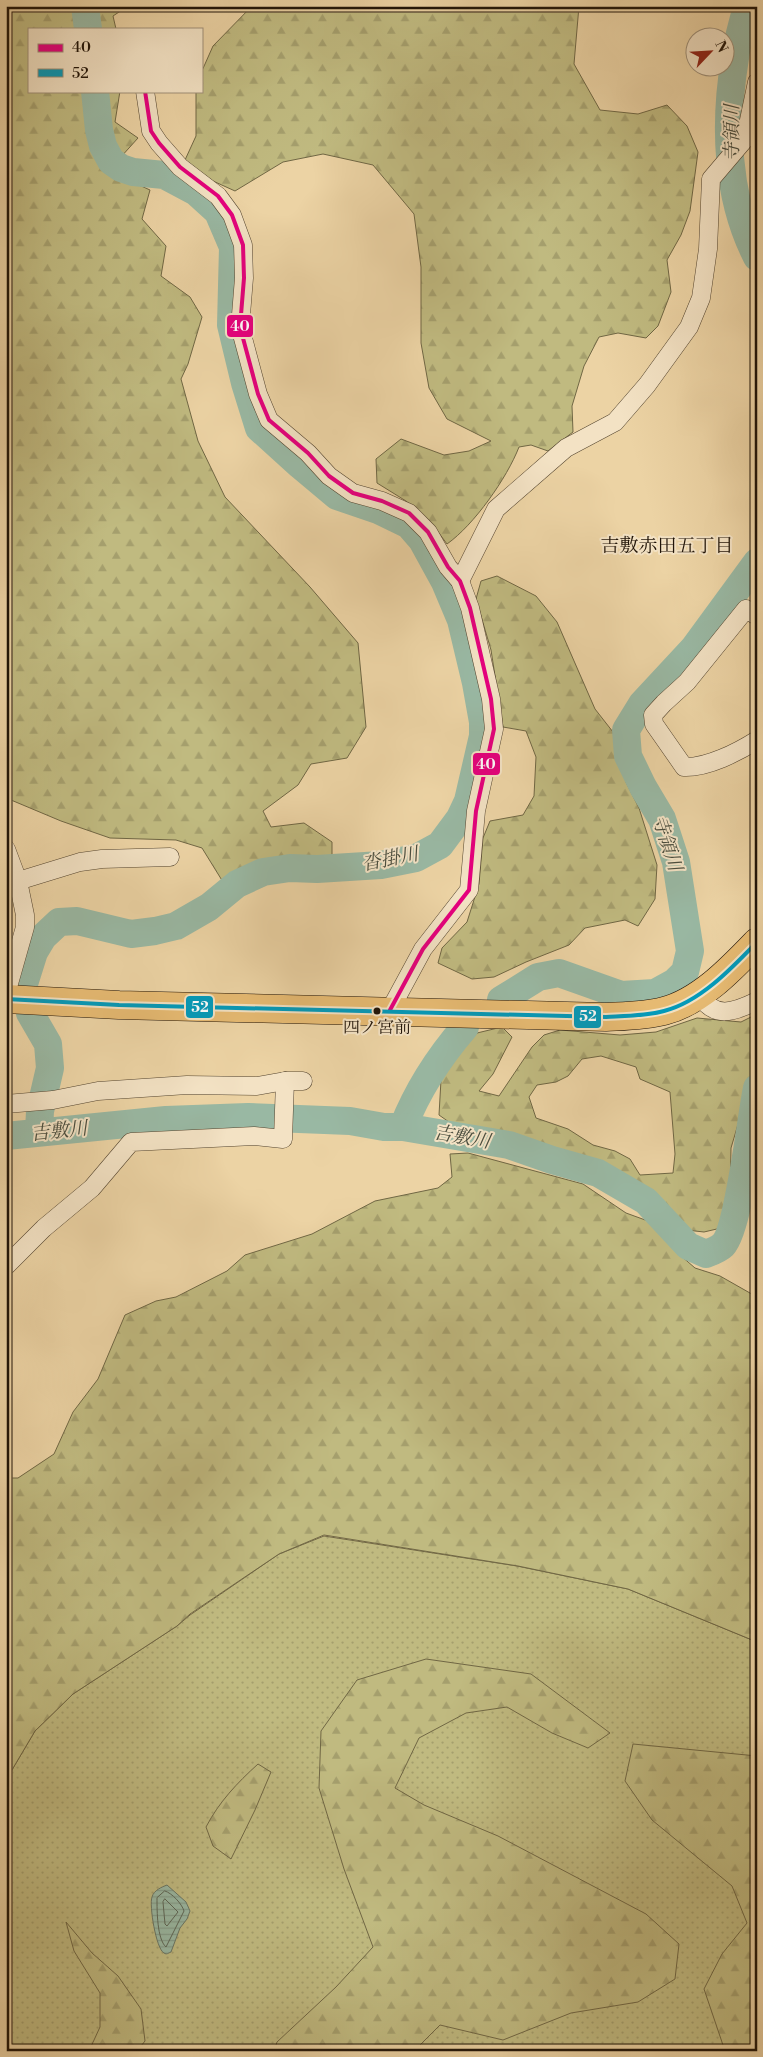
<svg xmlns="http://www.w3.org/2000/svg" width="763" height="2057" viewBox="0 0 763 2057" font-family="'Libre Bodoni','Noto Serif JP',serif">
  <style>
    .grass { fill: url(#grass-dots); stroke: #706744 }
    .forest { fill: url(#forest-firs); stroke: #706744; fill-rule: evenodd }
    .water { fill: url(#water-rules); stroke: #697665 }
    .lines { fill: none; stroke-linecap: round; stroke-linejoin: round }
    .shore { stroke: #5c6656; stroke-width: 1 }
    .river { stroke: #99b8a3; stroke-width: 28 }
    .street-casing { stroke: #53442f; stroke-width: 19 }
    .highway-casing { stroke: #201408; stroke-width: 29 }
    .street { stroke: #f3e2c4; stroke-width: 18 }
    .highway { stroke: #e6ba72; stroke-width: 28 }
    .bus-1-casing { stroke: #f3e2c4; stroke-width: 8 }
    .bus-2-casing { stroke: #f3e2c4; stroke-width: 8 }
    .bus-1 { stroke: #e5007d; stroke-width: 4 }
    .bus-2 { stroke: #039aba; stroke-width: 4 }
    .bus-dot { fill: #201408; stroke: #f3e2c4; stroke-width: 2 }
    .labels { text-anchor: middle; dominant-baseline: central; stroke-width: 4; stroke-linejoin: round; paint-order: stroke }
    .bus-label { font-size: 17px; fill: #201408; stroke: #f3e2c4 }
    .water-label { font-size: 19px; font-style: italic; fill: #4a4d3e; stroke: #f3e2c4 }
    .neighbourhood-label { font-size: 19px; fill: #201408; stroke: #f3e2c4 }
    .line-badge { stroke: #f3e2c4; stroke-width: 2 }
    .badge-label { font-size: 14px; text-anchor: middle; font-weight: bold; fill: #fff }
  </style>
  <defs>
    <pattern id="grass-dots" width="8" height="8" patternUnits="userSpaceOnUse" patternTransform="scale(1.25)"><rect width="8" height="8" fill="#c0ba80"/><path d="M2 2h.1M6 6h.1" fill="none" stroke="#a59f6d" stroke-width="1.8" stroke-linecap="round"/></pattern>
    <pattern id="forest-firs" width="22" height="20" patternUnits="userSpaceOnUse" patternTransform="scale(1.25)"><rect width="22" height="20" fill="#c0ba80"/><path d="M5 1l3.5 6h-7zM16 11l3.5 6h-7z" fill="#a59f6d"/></pattern>
    <pattern id="water-rules" width="6" height="5" patternUnits="userSpaceOnUse" patternTransform="scale(1.25)"><rect width="6" height="5" fill="#99b8a3"/><path d="M0 2.5h6" fill="none" stroke="#849d8b"/></pattern>
  </defs>
  <rect width="100%" height="100%" fill="#ecd3a4"/>
  <filter id="stains"><feTurbulence type="fractalNoise" baseFrequency=".004" numOctaves="4"/><feColorMatrix values="0 0 0 0 .2 0 0 0 0 .09 0 0 0 0 .02 0 0 0 .5 -.17"/></filter>
  <radialGradient id="worn" r=".72"><stop offset=".6" stop-color="#630" stop-opacity="0"/><stop offset="1" stop-color="#630" stop-opacity=".3"/></radialGradient>
  <path class="grass" d="M 324,1536 L 517,1566 L 628,1589 L 757,1642 L 757,2051 L 6,2051 L 6,1780 L 35,1731 L 73,1694 L 177,1626 L 190,1615 L 279,1554 Z"/>
  <g class="forest">
    <path d="M 6,6 L 128,6 L 113,16 L 116,29 L 29,29 L 29,91 L 120,91 L 115,122 L 138,138 L 120,158 L 117,175 L 150,190 L 142,219 L 166,246 L 161,276 L 190,297 L 202,317 L 188,364 L 181,379 L 198,441 L 225,497 L 310,587 L 358,643 L 366,727 L 347,758 L 311,764 L 298,785 L 263,811 L 271,827 L 304,823 L 332,842 L 332,858 L 256,864 L 223,882 L 202,848 L 176,840 L 110,838 L 61,821 L 11,800 L 6,792 Z"/>
    <path d="M 252,6 L 579,6 L 574,64 L 600,110 L 638,114 L 667,105 L 687,126 L 698,152 L 690,211 L 681,235 L 667,260 L 671,292 L 658,326 L 646,338 L 618,333 L 599,337 L 584,366 L 572,406 L 573,432 L 548,451 L 531,445 L 519,447 C 507,478 474,525 447,544 L 430,521 L 406,501 L 377,483 L 376,459 L 401,439 L 444,455 L 469,451 L 491,441 L 447,419 L 429,388 L 421,343 L 421,267 L 414,214 L 373,165 L 323,154 L 283,162 L 235,191 L 213,181 L 185,160 L 196,136 L 196,91 L 201,91 L 201,73 L 213,46 Z"/>
    <path d="M 497,576 L 536,596 L 557,622 L 595,709 L 613,732 L 626,782 L 639,808 L 657,865 L 655,899 L 638,926 L 625,920 L 585,928 L 569,945 L 526,962 L 494,977 L 472,979 L 438,963 L 442,948 L 467,922 L 479,884 L 483,838 L 490,821 L 523,815 L 534,796 L 536,757 L 526,731 L 503,727 L 491,650 L 476,599 L 481,581 Z"/>
    <path d="M 757,1014 L 757,1060 L 731,1148 L 730,1197 L 721,1228 L 704,1232 L 686,1230 L 667,1207 L 641,1186 L 581,1157 L 525,1142 L 466,1134 L 439,1115 L 441,1080 L 449,1063 L 477,1033 L 502,1027 L 512,1037 L 493,1074 L 479,1091 L 499,1096 L 532,1047 L 544,1035 L 560,1030 L 620,1035 L 656,1032 L 697,1018 L 741,1022 ZM 601,1056 L 636,1067 L 640,1079 L 670,1092 L 675,1154 L 673,1173 L 640,1175 L 630,1159 L 615,1151 L 593,1145 L 568,1129 L 536,1118 L 529,1097 L 537,1085 L 556,1082 L 568,1076 L 582,1059 Z"/>
    <path d="M 468,1153 L 583,1184 L 626,1213 L 648,1221 L 672,1248 L 695,1268 L 720,1276 L 757,1297 L 757,1642 L 628,1589 L 518,1566 L 324,1535 L 279,1554 L 190,1614 L 177,1626 L 73,1694 L 35,1731 L 6,1780 L 6,1478 L 18,1478 L 54,1454 L 73,1412 L 98,1379 L 125,1315 L 156,1301 L 176,1297 L 227,1271 L 245,1255 L 312,1234 L 375,1201 L 438,1188 L 452,1177 L 450,1154 Z"/>
    <path d="M 426,1659 L 531,1674 L 610,1733 L 588,1748 L 552,1733 L 507,1707 L 466,1713 L 419,1738 L 395,1788 L 424,1805 L 498,1836 L 646,1914 L 679,1944 L 675,1979 L 638,2002 L 571,2013 L 503,2040 L 440,2025 L 414,2051 L 274,2051 L 277,2042 L 336,1987 L 373,1947 L 344,1869 L 319,1788 L 321,1731 L 357,1680 Z"/>
    <path d="M 633,1744 L 757,1756 L 757,2051 L 725,2051 L 704,1989 L 722,1954 L 747,1923 L 732,1886 L 652,1820 L 625,1781 Z"/>
    <path d="M 258,1764 L 271,1772 L 255,1810 L 231,1859 L 213,1846 L 206,1827 C 219,1802 237,1783 258,1764 Z"/>
    <path d="M 66,1922 L 92,1953 L 118,1976 L 141,2009 L 145,2041 L 137,2051 L 89,2051 L 100,2027 L 100,1993 L 74,1951 Z"/>
  </g>
  <path class="water" d="M 167,1885 L 186,1902 L 190,1911 L 187,1919 L 180,1928 L 171,1952 C 168,1953 167,1955 164,1953 C 156,1949 149,1905 152,1897 C 154,1890 162,1887 167,1885 Z"/>
  <g class="lines">
    <g class="shore">
      <path d="M 165,1891 C 172,1893 182,1904 184,1911 L 166,1947 C 157,1939 157,1911 157,1898 Z"/>
      <path d="M 165,1899 L 178,1912 L 167,1926 L 165,1924 L 163,1902 Z"/>
    </g>
    <g class="river">
      <path d="M 85,6 L 88,29"/>
      <path d="M 747,6 C 743,23 737,41 735,58 C 724,124 726,197 757,257"/>
      <path d="M 23,987 L 34,952 L 43,937 L 59,922 L 77,921 L 131,934 L 155,931 L 176,926 L 209,907 L 237,884 L 263,872 L 290,868 L 317,869 L 381,865 L 416,858 L 440,845 L 460,818 L 468,801 L 483,736 L 483,722 L 476,683 L 461,620 L 445,582 L 422,540 L 409,525 L 378,510 L 337,496 L 300,465 L 259,428 L 245,383 L 231,325 L 233,247 L 218,212 L 196,192 L 164,175 L 133,172 L 121,168 L 111,161 L 103,146 L 99,130 L 95,91"/>
      <path d="M 501,1000 L 538,977 L 559,973 L 621,995 L 655,993 L 675,982 L 685,972 L 690,951 L 676,862 L 662,819 L 643,787 L 628,756 L 626,730 L 642,704 L 694,648 L 757,562"/>
      <path d="M 30,1013 L 48,1044 L 50,1068 L 40,1111 L 39,1132"/>
      <path d="M 403,1127 C 418,1089 439,1057 465,1027"/>
      <path d="M 6,1136 L 166,1120 L 248,1117 L 350,1121 L 384,1127 L 403,1127 L 509,1145 L 552,1160 L 598,1173 L 646,1201 L 688,1246 L 706,1254 C 711,1252 719,1249 723,1245 C 739,1229 751,1116 757,1088"/>
    </g>
    <g class="street-casing">
      <g id="street">
        <path d="M 145,91 L 151,131 L 159,143 L 180,167 L 218,196 L 232,215 L 243,245 L 244,278 L 240,327 L 258,394 L 269,420 L 308,453 L 329,476 L 353,493 L 382,501 L 409,513 L 428,532 L 448,567 L 460,581 L 470,608 L 491,699 L 494,729 L 476,811 L 469,890 L 423,949 L 390,1010"/>
        <path d="M 460,581 L 496,509 L 566,448 L 615,422 L 647,385 L 689,327 L 701,298 L 708,249 L 711,179 L 745,139 L 757,82"/>
        <path d="M 757,616 L 746,609 L 687,682 L 664,703 L 653,715 L 654,724 L 684,767 C 707,768 738,752 757,740"/>
        <path d="M 6,849 L 18,881"/>
        <path d="M 6,994 L 25,927 L 25,915 L 18,881 L 80,862 L 102,859 L 170,857"/>
        <path d="M 699,994 C 714,1020 734,1012 757,1001"/>
        <path d="M 6,1104 L 53,1100 L 98,1091 L 187,1085 L 257,1086 L 285,1081 L 303,1081"/>
        <path d="M 6,1266 L 44,1228 L 92,1188 L 131,1142 L 254,1136 L 283,1139 L 285,1081"/>
      </g>
    </g>
    <g class="highway-casing">
      <path id="highway" d="M 6,999 L 119,1005 L 606,1017 C 626,1016 645,1016 664,1011 C 700,1002 732,968 757,942"/>
    </g>
    <use href="#street" class="street"/>
    <use href="#highway" class="highway"/>
    <g class="bus-1-casing">
      <path id="bus-1" d="M 145,91 L 151,131 L 159,143 L 180,167 L 218,196 L 232,215 L 243,245 L 244,278 L 240,327 L 258,394 L 269,420 L 308,453 L 329,476 L 353,493 L 382,501 L 409,513 L 428,532 L 448,567 L 460,581 L 470,608 L 491,699 L 494,729 L 476,811 L 469,890 L 423,949 L 390,1010"/>
    </g>
    <g class="bus-2-casing">
      <path id="bus-2" d="M 6,999 L 119,1005 L 606,1017 C 626,1016 645,1016 664,1011 C 700,1002 732,968 757,942"/>
    </g>
    <use href="#bus-1" class="bus-1"/>
    <use href="#bus-2" class="bus-2"/>
  </g>
  <circle class="bus-dot" cx="377" cy="1011" r="4.5"/>
  <g class="labels">
    <g class="bus-label">
      <text x="377" y="1028">四ノ宮前</text>
    </g>
    <g class="water-label">
      <text transform="translate(732 133) rotate(-90)">寺領川</text>
      <text transform="translate(667 843) rotate(72)">寺領川</text>
      <text transform="translate(390 859) rotate(-11)">沓掛川</text>
      <text transform="translate(59 1131) rotate(-6)">吉敷川</text>
      <text transform="translate(462 1137) rotate(10)">吉敷川</text>
    </g>
    <g class="neighbourhood-label">
      <text x="667" y="546">吉敷赤田五丁目</text>
    </g>
  </g>
  <g class="line-badge">
    <rect x="226" y="314" width="28" height="24" rx="5" fill="#e5007d"/>
    <rect x="472" y="752" width="29" height="24" rx="5" fill="#e5007d"/>
    <rect x="185" y="995" width="29" height="24" rx="5" fill="#039aba"/>
    <rect x="573" y="1005" width="29" height="24" rx="5" fill="#039aba"/>
  </g>
  <g class="badge-label">
    <text x="240" y="331">40</text>
    <text x="486" y="769">40</text>
    <text x="200" y="1012">52</text>
    <text x="588" y="1021">52</text>
  </g>
  <rect width="763" height="2057" fill="none" stroke="#ecd3a4" stroke-width="25"/>
  <rect x="8" y="8" width="748" height="2042" fill="none" stroke="#201408" stroke-width="2.5"/>
  <rect x="12" y="12" width="738" height="2032" fill="none" stroke="#201408"/>
  <rect x="28" y="28" width="175" height="65" fill="#f3e2c4" stroke="#9f9079"/>
  <rect x="38" y="44" width="25" height="8" fill="#e5007d" stroke="#9f9079"/>
  <text x="72" y="52" font-size="15" fill="#201408">40</text>
  <rect x="38" y="69" width="25" height="8" fill="#039aba" stroke="#9f9079"/>
  <text x="72" y="78" font-size="15" fill="#201408">52</text>
  <g transform="translate(710 52) rotate(65)"><circle r="24" fill="#f3e2c4" stroke="#9f9079"/>
  <path d="M0-4L9 19L0 12L-9 19Z" fill="#8f2418"/>
  <text y="-8" font-size="14" font-weight="bold" text-anchor="middle" fill="#201408">N</text>
  </g>
  <rect width="100%" height="100%" filter="url(#stains)"/>
  <rect width="100%" height="100%" fill="url(#worn)"/>
</svg>
